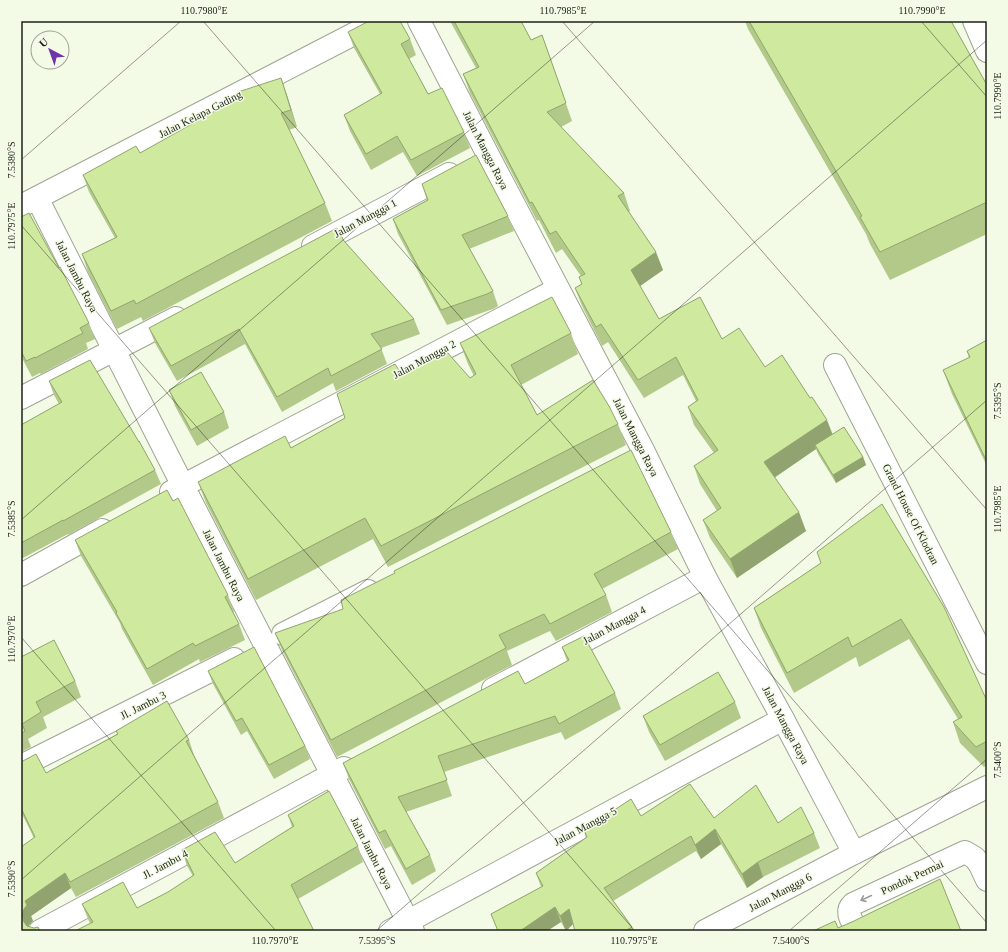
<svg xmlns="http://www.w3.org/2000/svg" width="1008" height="952" viewBox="0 0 1008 952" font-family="Georgia,serif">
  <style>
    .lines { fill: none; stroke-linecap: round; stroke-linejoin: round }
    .minor-casing { stroke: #9ea592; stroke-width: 24 }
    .tertiary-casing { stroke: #9ea592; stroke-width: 24 }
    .minor { stroke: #fff; stroke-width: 22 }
    .tertiary { stroke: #fff; stroke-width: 22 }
    .wall { fill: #b2c989 }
    .shaded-wall { fill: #91a46f }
    .building { fill: #cfea9f; stroke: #91a46f }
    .oneway { stroke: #9a9b98 }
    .ticks { fill: none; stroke: #1e2119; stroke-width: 1; stroke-opacity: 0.45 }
    .labels { text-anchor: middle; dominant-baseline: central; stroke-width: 3; stroke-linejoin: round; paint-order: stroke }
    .street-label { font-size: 11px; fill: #1e2119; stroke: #f3fbe6 }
    .neatline { fill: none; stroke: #1e2119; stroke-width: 1.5 }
    .ticks-label { font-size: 10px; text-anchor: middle; fill: #1e2119 }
  </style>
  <rect width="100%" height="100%" fill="#f3fbe6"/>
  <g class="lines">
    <g class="minor-casing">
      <g id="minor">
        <path d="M 419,21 L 487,153 L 643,450 L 705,577 L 783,719 L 854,853"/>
        <path d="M 37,198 L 183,486 L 413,931"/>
        <path d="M 21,206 L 379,21"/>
        <path d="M 313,246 L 449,174"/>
        <path d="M 835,365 L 987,663"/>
        <path d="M 21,398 L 176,318"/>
        <path d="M 171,492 L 558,289"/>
        <path d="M 21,575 L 102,530"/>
        <path d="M 283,634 L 368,591"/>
        <path d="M 493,689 L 705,577"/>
        <path d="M 21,766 L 234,659"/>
        <path d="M 40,931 L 344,768"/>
        <path d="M 390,931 L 783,719"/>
        <path d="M 705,931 L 854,853 L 987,787"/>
        <path d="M 857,931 C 853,922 844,912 853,904 L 965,852 L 975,858 L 980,865 L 987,880"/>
      </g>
    </g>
    <g class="tertiary-casing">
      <path id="tertiary" d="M 974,21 L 987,51"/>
    </g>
    <use href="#minor" class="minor"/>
    <use href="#tertiary" class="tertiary"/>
  </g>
  <g class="wall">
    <path d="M 450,21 L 521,21 L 531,40 L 542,35 L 572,121 L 561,127 L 624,193 L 630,211 L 629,212 L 663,270 L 640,286 L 659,319 L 722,339 L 765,367 L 833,435 L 863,457 L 866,465 L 836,483 L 818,454 L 816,449 L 775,477 L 806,531 L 737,578 L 710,538 L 703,520 L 717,511 L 700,484 L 694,466 L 714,453 L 694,425 L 688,407 L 696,401 L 683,375 L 644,398 L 608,342 L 602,346 L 582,306 L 575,288 L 582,284 L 579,277 L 581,276 L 562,249 L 556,253 L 539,220 L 537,221 L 470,93 L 463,74 L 476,68 Z"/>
    <path d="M 745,21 L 951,21 L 987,85 L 987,234 L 890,280 L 870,244 L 866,234 L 748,29 Z"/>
    <path d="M 348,32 L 410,39 L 416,55 L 409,59 L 428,94 L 464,132 L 470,148 L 417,176 L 403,152 L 371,170 L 350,131 L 344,115 L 380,94 L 354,48 Z"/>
    <path d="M 281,78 L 297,127 L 289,130 L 325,203 L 332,221 L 143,321 L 141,317 L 117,329 L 88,272 L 82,254 L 115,238 L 89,192 L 83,175 L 140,153 Z"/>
    <path d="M 422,184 L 508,216 L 514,231 L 469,249 L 493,291 L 498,306 L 493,309 L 447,325 L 398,234 L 393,219 L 427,200 Z"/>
    <path d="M 21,217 L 89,323 L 95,339 L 86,343 L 88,349 L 41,374 L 40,373 L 32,377 L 21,356 Z"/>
    <path d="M 344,241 L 414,319 L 420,334 L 381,348 L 387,364 L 336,391 L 333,383 L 282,412 L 245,344 L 177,381 L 155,343 L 149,328 Z"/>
    <path d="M 571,333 L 578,354 L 521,385 L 537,415 L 618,424 L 626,445 L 388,567 L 373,539 L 256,600 L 206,503 L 198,482 L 291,448 L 345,418 L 402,375 L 470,378 L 474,376 L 468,364 L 460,343 Z"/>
    <path d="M 987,340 L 987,466 L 952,394 L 943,370 L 969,358 L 967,351 Z"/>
    <path d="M 49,381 L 155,470 L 161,484 L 68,535 L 68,534 L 21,559 L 21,425 L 59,404 L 54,395 Z"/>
    <path d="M 169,390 L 224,412 L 229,428 L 197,446 L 175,406 Z"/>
    <path d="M 882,504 L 987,701 L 987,765 L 984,767 L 960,743 L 953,722 L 958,719 L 909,639 L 859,667 L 856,657 L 794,693 L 761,628 L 754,608 L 821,563 Z"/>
    <path d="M 671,532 L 678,549 L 602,589 L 606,595 L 612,612 L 556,641 L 550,631 L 507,651 L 512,665 L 337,757 L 282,650 L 275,633 Z"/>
    <path d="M 75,540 L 228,595 L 234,611 L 233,612 L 239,624 L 245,640 L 200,662 L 199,659 L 153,685 L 122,629 L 120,623 L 81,556 Z"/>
    <path d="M 562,647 L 615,693 L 621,709 L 565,740 L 561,732 L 444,772 L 452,796 L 406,812 L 430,855 L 436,871 L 412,885 L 391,846 L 385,849 L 349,779 L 343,763 L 525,684 L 567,661 Z"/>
    <path d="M 21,657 L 75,681 L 81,697 L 43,717 L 47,728 L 28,739 L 31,747 L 21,752 Z"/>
    <path d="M 208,671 L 305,746 L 310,759 L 274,779 L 247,731 L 241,735 L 213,684 Z"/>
    <path d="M 735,702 L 741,718 L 665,761 L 649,732 L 643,716 Z"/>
    <path d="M 116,731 L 189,740 L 194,755 L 218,802 L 224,818 L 76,897 L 71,888 L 31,916 L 33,921 L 29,925 L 29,926 L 21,931 L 34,838 L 21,812 L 21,762 L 46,773 L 117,734 Z"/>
    <path d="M 288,815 L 358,846 L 363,862 L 298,899 L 90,923 L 88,919 L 82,904 L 137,908 L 168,892 L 193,876 L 187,866 L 182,850 L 235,863 L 292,827 Z"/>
    <path d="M 641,816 L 714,818 L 778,823 L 814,833 L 820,848 L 763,877 L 747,888 L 721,844 L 701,859 L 696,851 L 613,901 L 632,927 L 634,931 L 575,931 L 573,924 L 566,931 L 561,922 L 547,931 L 498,931 L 491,914 L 541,887 L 536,873 L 586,838 L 584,830 Z"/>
  </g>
  <g class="shaded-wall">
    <path d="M 281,78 L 287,95 L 297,127 L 291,110 Z"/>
    <path d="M 656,252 L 663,270 L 637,288 L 631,270 Z"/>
    <path d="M 827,420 L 834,438 L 815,445 L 816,449 L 771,480 L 764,462 Z"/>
    <path d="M 863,457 L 866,465 L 836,483 L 833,475 Z"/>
    <path d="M 799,512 L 806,531 L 737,578 L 730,559 Z"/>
    <path d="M 715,829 L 721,844 L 701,859 L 695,845 Z"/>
    <path d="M 758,862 L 763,877 L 747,888 L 742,874 Z"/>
    <path d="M 65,873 L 71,888 L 31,916 L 33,921 L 29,925 L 28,931 L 24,922 L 22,915 L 25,901 Z"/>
    <path d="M 555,907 L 561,922 L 547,931 L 520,931 Z"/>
    <path d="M 569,909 L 574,923 L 566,931 L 560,916 Z"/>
  </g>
  <g class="building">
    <path d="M 369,21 L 400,21 L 410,39 L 401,44 L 428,94 L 442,88 L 464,132 L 411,160 L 397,136 L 366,154 L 344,115 L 382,93 L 348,32 Z"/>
    <path d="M 454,21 L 521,21 L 531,40 L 542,35 L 566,103 L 547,112 L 624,193 L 618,196 L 656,252 L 631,270 L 659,319 L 700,297 L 722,339 L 739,328 L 765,367 L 782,355 L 810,398 L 812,397 L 827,420 L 764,462 L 799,512 L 730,559 L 703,520 L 721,508 L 694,466 L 718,450 L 688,407 L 698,400 L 676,357 L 638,380 L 601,324 L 596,327 L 575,288 L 582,284 L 579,277 L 585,274 L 556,231 L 550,234 L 532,202 L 530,203 L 463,74 L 479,67 Z"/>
    <path d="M 749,21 L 951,21 L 987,85 L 987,202 L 880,252 L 860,217 L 862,216 Z"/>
    <path d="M 281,78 L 291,110 L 281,113 L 325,203 L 136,304 L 134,300 L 111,311 L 82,254 L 117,237 L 83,175 L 136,146 L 140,153 L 240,97 L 238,92 Z"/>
    <path d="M 476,155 L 508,216 L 462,235 L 493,291 L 487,294 L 441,310 L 393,219 L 428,200 L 422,184 Z"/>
    <path d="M 29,213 L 59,268 L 60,267 L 89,323 L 80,328 L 83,333 L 35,358 L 35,357 L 26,361 L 21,351 L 21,217 Z"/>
    <path d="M 337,228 L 344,241 L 414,319 L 371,334 L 382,349 L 331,376 L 328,368 L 277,397 L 239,329 L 171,366 L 149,328 Z"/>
    <path d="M 552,297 L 571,333 L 511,365 L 537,415 L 593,380 L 609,406 L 618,424 L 381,546 L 365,518 L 248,579 L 198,482 L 285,436 L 291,448 L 345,418 L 337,394 L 395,364 L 402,375 L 447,352 L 470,378 L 476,374 L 460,343 Z"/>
    <path d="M 987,340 L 987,462 L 943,370 L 970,357 L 967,351 Z"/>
    <path d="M 90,360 L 139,442 L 139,441 L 155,470 L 63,521 L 63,520 L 21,543 L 21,425 L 62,402 L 49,381 Z"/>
    <path d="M 201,372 L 224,412 L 191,430 L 169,390 Z"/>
    <path d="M 844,427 L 863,457 L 833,475 L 815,445 Z"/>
    <path d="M 631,450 L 671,532 L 594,574 L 606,595 L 550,624 L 544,614 L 499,635 L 506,648 L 331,740 L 275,633 L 343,609 L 341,600 L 395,573 L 394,571 Z"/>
    <path d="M 167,490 L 173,501 L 178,498 L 228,595 L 225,597 L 239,624 L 195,646 L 193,643 L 147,669 L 116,613 L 117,612 L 75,540 Z"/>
    <path d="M 882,504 L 944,607 L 987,701 L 987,741 L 976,747 L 953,722 L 962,717 L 901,619 L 852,647 L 848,637 L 787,673 L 754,608 L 821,563 L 817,552 Z"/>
    <path d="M 584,636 L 615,693 L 559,724 L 555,716 L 438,756 L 447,780 L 398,797 L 430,855 L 406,869 L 385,830 L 379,833 L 343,763 L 518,671 L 525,684 L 569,660 L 562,647 Z"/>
    <path d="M 54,640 L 75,681 L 36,702 L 41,712 L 22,724 L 25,731 L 21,734 L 21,657 Z"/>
    <path d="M 254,647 L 305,746 L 269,765 L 242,718 L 236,721 L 208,671 Z"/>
    <path d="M 718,672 L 735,702 L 660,745 L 643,716 Z"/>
    <path d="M 167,701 L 189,740 L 186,741 L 218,802 L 70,882 L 65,873 L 25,901 L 27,905 L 24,909 L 22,915 L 24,922 L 27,926 L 34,928 L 38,927 L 40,931 L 21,931 L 21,847 L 35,837 L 21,808 L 21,762 L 36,754 L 46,773 L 118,734 L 116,731 Z"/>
    <path d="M 690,784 L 714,818 L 756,785 L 778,823 L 801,807 L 814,833 L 758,862 L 742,874 L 715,829 L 695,845 L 691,836 L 604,888 L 632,927 L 625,931 L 575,931 L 569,909 L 560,916 L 555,907 L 520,931 L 498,931 L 491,914 L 543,886 L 536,873 L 587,837 L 584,830 L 631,799 L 641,816 Z"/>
    <path d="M 329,791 L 358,846 L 291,885 L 314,931 L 75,931 L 93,922 L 82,904 L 123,882 L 137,908 L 168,892 L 194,875 L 182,850 L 215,832 L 235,863 L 294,826 L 288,815 Z"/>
    <path d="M 940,879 L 961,931 L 813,931 L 835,921 L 838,928 L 854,921 L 858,919 Z"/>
  </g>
  <defs><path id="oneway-shaft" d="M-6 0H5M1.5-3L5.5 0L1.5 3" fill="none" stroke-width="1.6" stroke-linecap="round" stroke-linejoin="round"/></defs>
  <use class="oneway" href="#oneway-shaft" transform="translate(866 898) rotate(155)"/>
  <path class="ticks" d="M 203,21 L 987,923M 562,21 L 987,510M 921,21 L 987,97M 21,160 L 181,21M 21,225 L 635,931M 21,520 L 595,21M 21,637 L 276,931M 21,880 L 987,40M 376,931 L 987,400M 789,931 L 987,759"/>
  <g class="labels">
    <g class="street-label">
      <text transform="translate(200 114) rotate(-27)">Jalan Kelapa Gading</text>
      <text transform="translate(486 150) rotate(63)">Jalan Mangga Raya</text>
      <text transform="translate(365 218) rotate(-28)">Jalan Mangga 1</text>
      <text transform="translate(77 276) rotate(63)">Jalan Jambu Raya</text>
      <text transform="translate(424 359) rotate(-28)">Jalan Mangga 2</text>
      <text transform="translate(636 437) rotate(63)">Jalan Mangga Raya</text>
      <text transform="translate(911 514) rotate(63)">Grand House Of Klodran</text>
      <text transform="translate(224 565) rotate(63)">Jalan Jambu Raya</text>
      <text transform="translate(614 625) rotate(-28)">Jalan Mangga 4</text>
      <text transform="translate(143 705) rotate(-27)">Jl. Jambu 3</text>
      <text transform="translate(786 725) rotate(62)">Jalan Mangga Raya</text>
      <text transform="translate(585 826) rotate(-28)">Jalan Mangga 5</text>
      <text transform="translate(372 853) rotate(63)">Jalan Jambu Raya</text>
      <text transform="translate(165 864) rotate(-28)">Jl. Jambu 4</text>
      <text transform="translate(912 877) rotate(-25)">Pondok Permai</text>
      <text transform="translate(780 892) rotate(-28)">Jalan Mangga 6</text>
    </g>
  </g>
  <rect width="1008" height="952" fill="none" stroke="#f3fbe6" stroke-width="44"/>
  <g transform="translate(50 50) rotate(319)"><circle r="19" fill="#f3fbe6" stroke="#9ea494"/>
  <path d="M0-3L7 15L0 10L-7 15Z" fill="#7133a8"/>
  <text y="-6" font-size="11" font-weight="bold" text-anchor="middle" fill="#1e2119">U</text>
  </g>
  <rect x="22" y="22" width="964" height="908" class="neatline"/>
  <g class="ticks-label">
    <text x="204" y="14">110.7980°E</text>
    <text x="563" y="14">110.7985°E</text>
    <text x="922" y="14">110.7990°E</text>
    <text transform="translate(997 96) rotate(-90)" y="4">110.7990°E</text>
    <text transform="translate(11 160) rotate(-90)" y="4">7.5380°S</text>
    <text transform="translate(11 226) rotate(-90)" y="4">110.7975°E</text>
    <text transform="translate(997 401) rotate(-90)" y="4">7.5395°S</text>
    <text transform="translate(997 509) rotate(-90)" y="4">110.7985°E</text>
    <text transform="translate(11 519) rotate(-90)" y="4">7.5385°S</text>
    <text transform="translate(11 639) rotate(-90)" y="4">110.7970°E</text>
    <text transform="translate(997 760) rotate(-90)" y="4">7.5400°S</text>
    <text transform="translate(11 879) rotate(-90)" y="4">7.5390°S</text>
    <text x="275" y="944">110.7970°E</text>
    <text x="377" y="944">7.5395°S</text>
    <text x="634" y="944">110.7975°E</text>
    <text x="791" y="944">7.5400°S</text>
  </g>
</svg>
